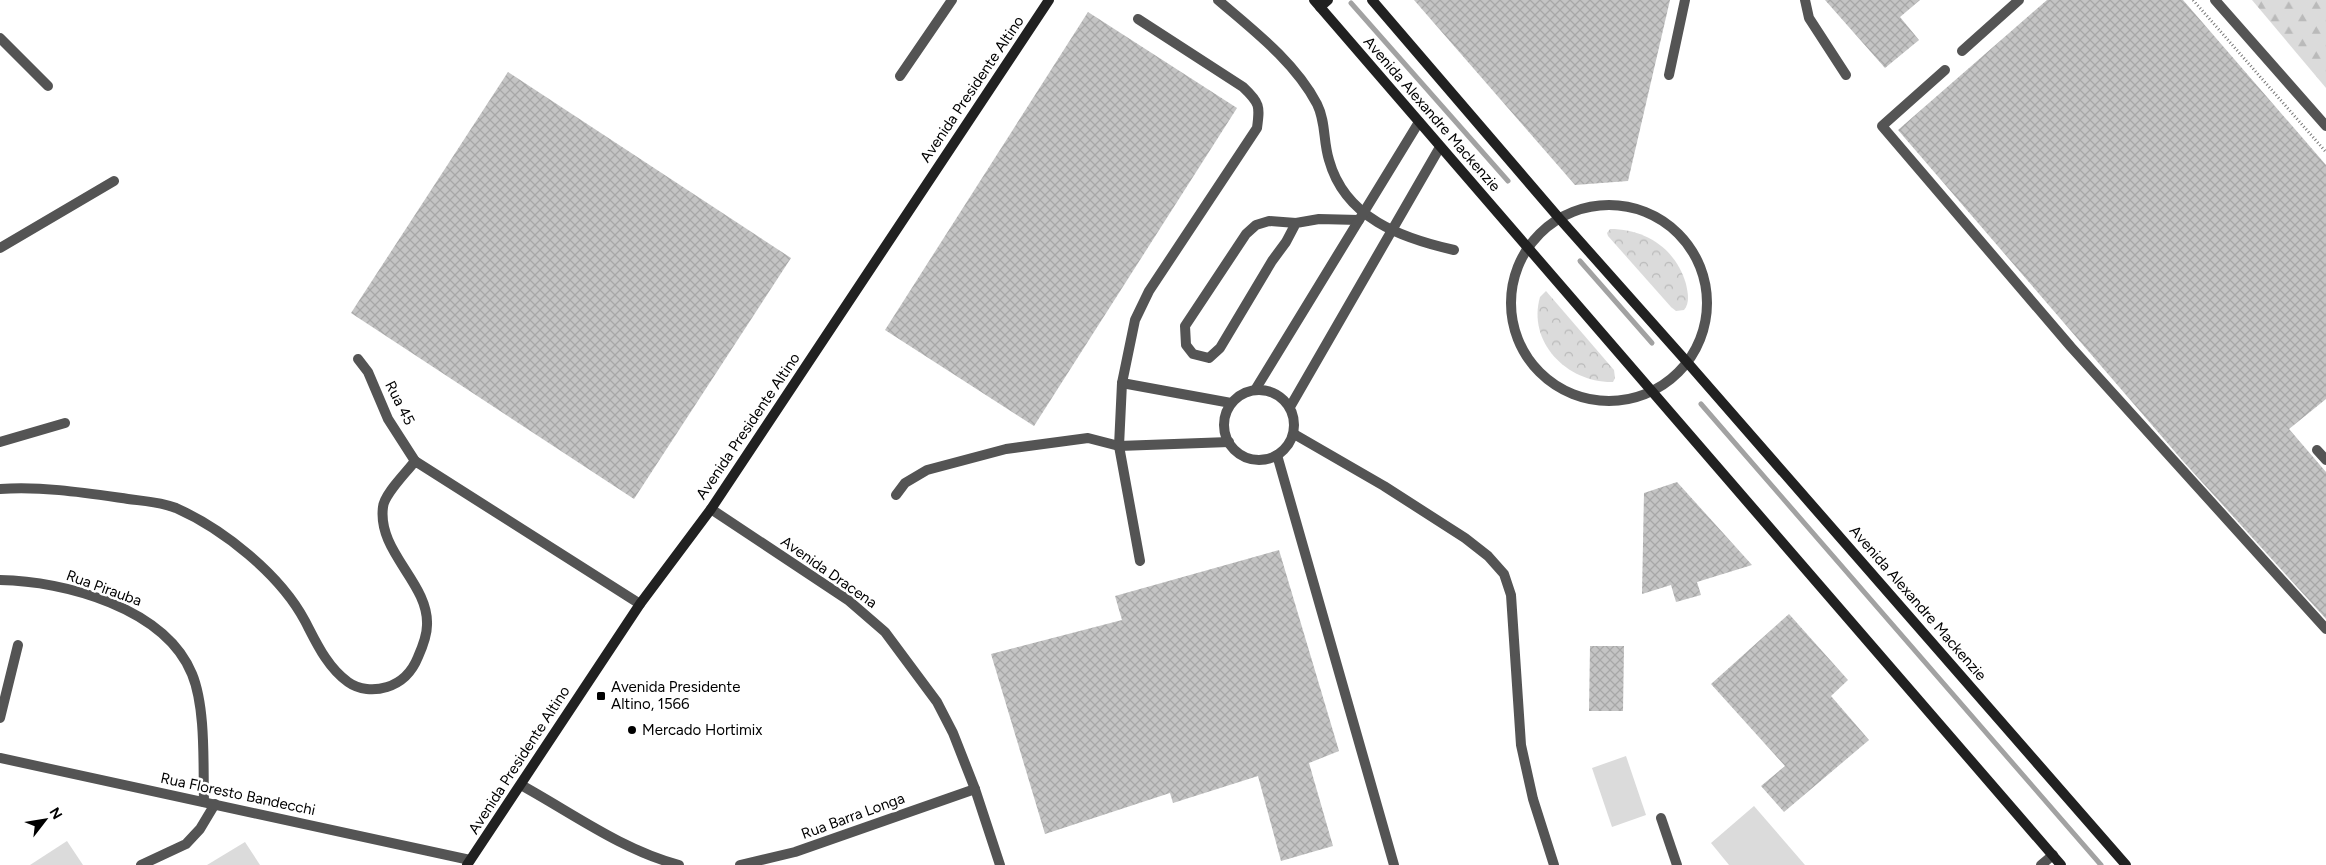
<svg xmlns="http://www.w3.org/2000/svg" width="2326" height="865" viewBox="0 0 2326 865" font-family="Figtree,sans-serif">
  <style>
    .grass { fill: #dbdbdb }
    .forest { fill: url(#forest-firs) }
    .park { fill: url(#park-crowns) }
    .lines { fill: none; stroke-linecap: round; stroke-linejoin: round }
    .stream { stroke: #a2a2a2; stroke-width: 5 }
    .building { fill: url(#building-cross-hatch) }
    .path { stroke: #767676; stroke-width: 3; stroke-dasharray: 1 2.5; stroke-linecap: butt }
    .lane { stroke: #545454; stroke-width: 10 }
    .street { stroke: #545454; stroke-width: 10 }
    .secondary { stroke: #212121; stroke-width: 10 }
    .poi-dot { fill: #000; stroke: #fff; stroke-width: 2 }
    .labels { text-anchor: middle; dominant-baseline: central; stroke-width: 5; stroke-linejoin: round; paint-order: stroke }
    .street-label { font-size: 15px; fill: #000; stroke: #fff }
    .poi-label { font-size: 15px; fill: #000; stroke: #fff; text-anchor: start }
  </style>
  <defs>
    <pattern id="forest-firs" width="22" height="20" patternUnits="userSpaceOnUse" patternTransform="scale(1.25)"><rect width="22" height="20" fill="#dbdbdb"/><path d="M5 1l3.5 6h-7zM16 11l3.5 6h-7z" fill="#bababa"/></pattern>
    <pattern id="park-crowns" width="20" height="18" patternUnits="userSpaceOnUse" patternTransform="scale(1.25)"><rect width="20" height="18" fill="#dbdbdb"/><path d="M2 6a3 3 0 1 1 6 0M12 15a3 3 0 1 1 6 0" fill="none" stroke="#bababa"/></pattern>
    <pattern id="building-cross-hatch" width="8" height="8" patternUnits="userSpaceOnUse" patternTransform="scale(1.25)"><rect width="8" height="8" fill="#c4c4c4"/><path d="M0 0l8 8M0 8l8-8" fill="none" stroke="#a7a7a7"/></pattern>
  </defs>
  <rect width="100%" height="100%" fill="#fff"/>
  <g class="grass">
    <path d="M 1626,756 L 1646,815 L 1612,827 L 1592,768 Z"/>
    <path d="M 1754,806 L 1805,865 L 1729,865 L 1711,843 Z"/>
    <path d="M 67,841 L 83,865 L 30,865 Z"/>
    <path d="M 245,842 L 260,865 L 207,865 Z"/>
  </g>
  <path class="forest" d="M 2252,0 L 2326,0 L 2326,88 Z"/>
  <g class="park">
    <path d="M 1610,229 C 1646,229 1676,249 1686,284 C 1688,293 1690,303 1684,310 L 1676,311 L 1671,307 L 1608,236 L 1607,233 Z"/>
    <path d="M 1546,291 L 1614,370 L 1615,378 L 1613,382 C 1567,383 1527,342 1540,297 Z"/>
  </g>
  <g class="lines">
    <g class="stream">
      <path d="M 1351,3 L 1508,181"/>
      <path d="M 1580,261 L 1652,343"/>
      <path d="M 1701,404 L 2101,865"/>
    </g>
  </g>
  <g class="building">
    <path d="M 1414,0 L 1670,0 L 1628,181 L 1575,185 Z"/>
    <path d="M 1825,0 L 1920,0 L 1900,17 L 1919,40 L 1885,68 Z"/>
    <path d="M 2047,0 L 2183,0 L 2326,165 L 2326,399 L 2289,429 L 2326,472 L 2326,619 L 2182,460 L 1898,130 Z"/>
    <path d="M 1088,12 L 1237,108 L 1034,426 L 885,330 Z"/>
    <path d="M 508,72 L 791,258 L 634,499 L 351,313 Z"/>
    <path d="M 1677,482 L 1752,565 L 1697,582 L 1701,595 L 1676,602 L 1671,585 L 1642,594 L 1644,493 Z"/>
    <path d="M 1279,550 L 1339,751 L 1309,763 L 1333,846 L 1281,861 L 1258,776 L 1173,803 L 1170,793 L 1045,834 L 991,654 L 1122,620 L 1115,596 Z"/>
    <path d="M 1789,614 L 1848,680 L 1831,696 L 1869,740 L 1784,812 L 1761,786 L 1785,766 L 1711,684 Z"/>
    <path d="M 1590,646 L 1624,646 L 1623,711 L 1589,711 Z"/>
  </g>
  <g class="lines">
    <path class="path" d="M 2193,0 L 2326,152"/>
    <g class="lane">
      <path d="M 1218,0 C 1253,30 1295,62 1317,104 C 1326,122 1323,141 1329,160 C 1345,218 1401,238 1454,250"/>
      <path d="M 1805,0 L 1809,18 L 1846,75"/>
      <path d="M 2215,0 L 2326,126"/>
      <path d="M 1138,19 L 1243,87 C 1260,103 1260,106 1257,128 L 1149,291 L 1135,320 L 1122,383 L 1119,446 L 1140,561"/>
      <path d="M 1962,51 L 2019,0"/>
      <path d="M 1945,70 L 1882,126 L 2071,347 L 2326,629"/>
      <path d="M 1669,75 L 1685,0"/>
      <path d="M 900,76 L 952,0"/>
      <circle cx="1609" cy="303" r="98"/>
      <path d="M 1296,223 L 1286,242 L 1272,261 L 1220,348 L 1209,358 L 1193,354 L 1186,345 L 1185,326 L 1246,234 L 1256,225 L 1269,221 L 1296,223 L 1319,219 L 1359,220"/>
      <path d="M 1122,383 L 1231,403"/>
      <path d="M 1255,390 L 1419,122"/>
      <circle cx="1259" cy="425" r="35"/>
      <path d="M 1290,407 L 1440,147"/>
      <path d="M 1294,434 L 1384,486 L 1465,538 L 1488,556 L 1504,574 L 1511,595 L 1521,745 L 1533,799 L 1554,865"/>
      <path d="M 0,442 L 65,423"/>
      <path d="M 2317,450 L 2326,460"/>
      <path d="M 1277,455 L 1394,865"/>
      <path d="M 896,495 L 905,483 L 927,470 L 1006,449 L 1088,438 L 1119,446 L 1229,442"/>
      <path d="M 0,718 L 18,645"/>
      <path d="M 1661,818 L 1677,865"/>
      <path d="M 141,865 L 186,844 L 200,829 L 215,804"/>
      <path d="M 2041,865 L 2053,855"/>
    </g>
    <g class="street">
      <path d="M 0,38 L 48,86"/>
      <path d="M 0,248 L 114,181"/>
      <path d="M 358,359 L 368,372 L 388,419 L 415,461"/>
      <path d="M 0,489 C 43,486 86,493 128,499 C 143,501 161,502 176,508 C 223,529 280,574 305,621 C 316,642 327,667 348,682 C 359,690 374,691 387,687 C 403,682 412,672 418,657 C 422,648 427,635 427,625 C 429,583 377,552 383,507 C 384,494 407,472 415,461 L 640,604"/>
      <path d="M 711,509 L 848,600 L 885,632 L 937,702 L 953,733 L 975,789 L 1000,865"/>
      <path d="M 0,580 C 65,581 165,608 192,674 C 206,708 203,765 204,802"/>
      <path d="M 0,758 L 470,860"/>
      <path d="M 521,785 C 572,813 622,850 679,865"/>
      <path d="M 740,865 L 795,852 L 975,789"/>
    </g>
    <g class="secondary">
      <path d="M 1314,0 L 2061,865"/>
      <path d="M 1372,0 L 1559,218 L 1687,362 L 2126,865"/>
      <path d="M 1320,7 L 1328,0"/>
      <path d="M 467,865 L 640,604 L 711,509 L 1049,0"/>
    </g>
  </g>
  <g class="poi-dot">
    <rect x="596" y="691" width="10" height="10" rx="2.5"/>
    <circle cx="632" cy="730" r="5"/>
  </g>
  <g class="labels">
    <g class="street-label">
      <text transform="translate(972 89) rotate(-56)">Avenida Presidente Altino</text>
      <text transform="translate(1432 114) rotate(49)">Avenida Alexandre Mackenzie</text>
      <text transform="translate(400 403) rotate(63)">Rua 45</text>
      <text transform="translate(748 426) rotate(-56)">Avenida Presidente Altino</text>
      <text transform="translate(829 572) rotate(35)">Avenida Dracena</text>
      <text transform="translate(104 588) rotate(20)">Rua Pirauba</text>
      <text transform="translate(1918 603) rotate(49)">Avenida Alexandre Mackenzie</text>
      <text transform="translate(519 760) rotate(-57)">Avenida Presidente Altino</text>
      <text transform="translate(238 794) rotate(12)">Rua Floresto Bandecchi</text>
      <text transform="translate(853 816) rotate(-20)">Rua Barra Longa</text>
    </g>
    <g class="poi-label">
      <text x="611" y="687">Avenida Presidente<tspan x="611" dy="17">Altino, 1566</tspan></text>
      <text x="642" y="730">Mercado Hortimix</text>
    </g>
  </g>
  <g transform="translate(45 820) rotate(59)" stroke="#ffffff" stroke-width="4" paint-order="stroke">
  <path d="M0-4L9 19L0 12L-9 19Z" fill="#000000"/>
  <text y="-8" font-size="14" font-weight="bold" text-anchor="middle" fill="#000000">N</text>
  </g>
</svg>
